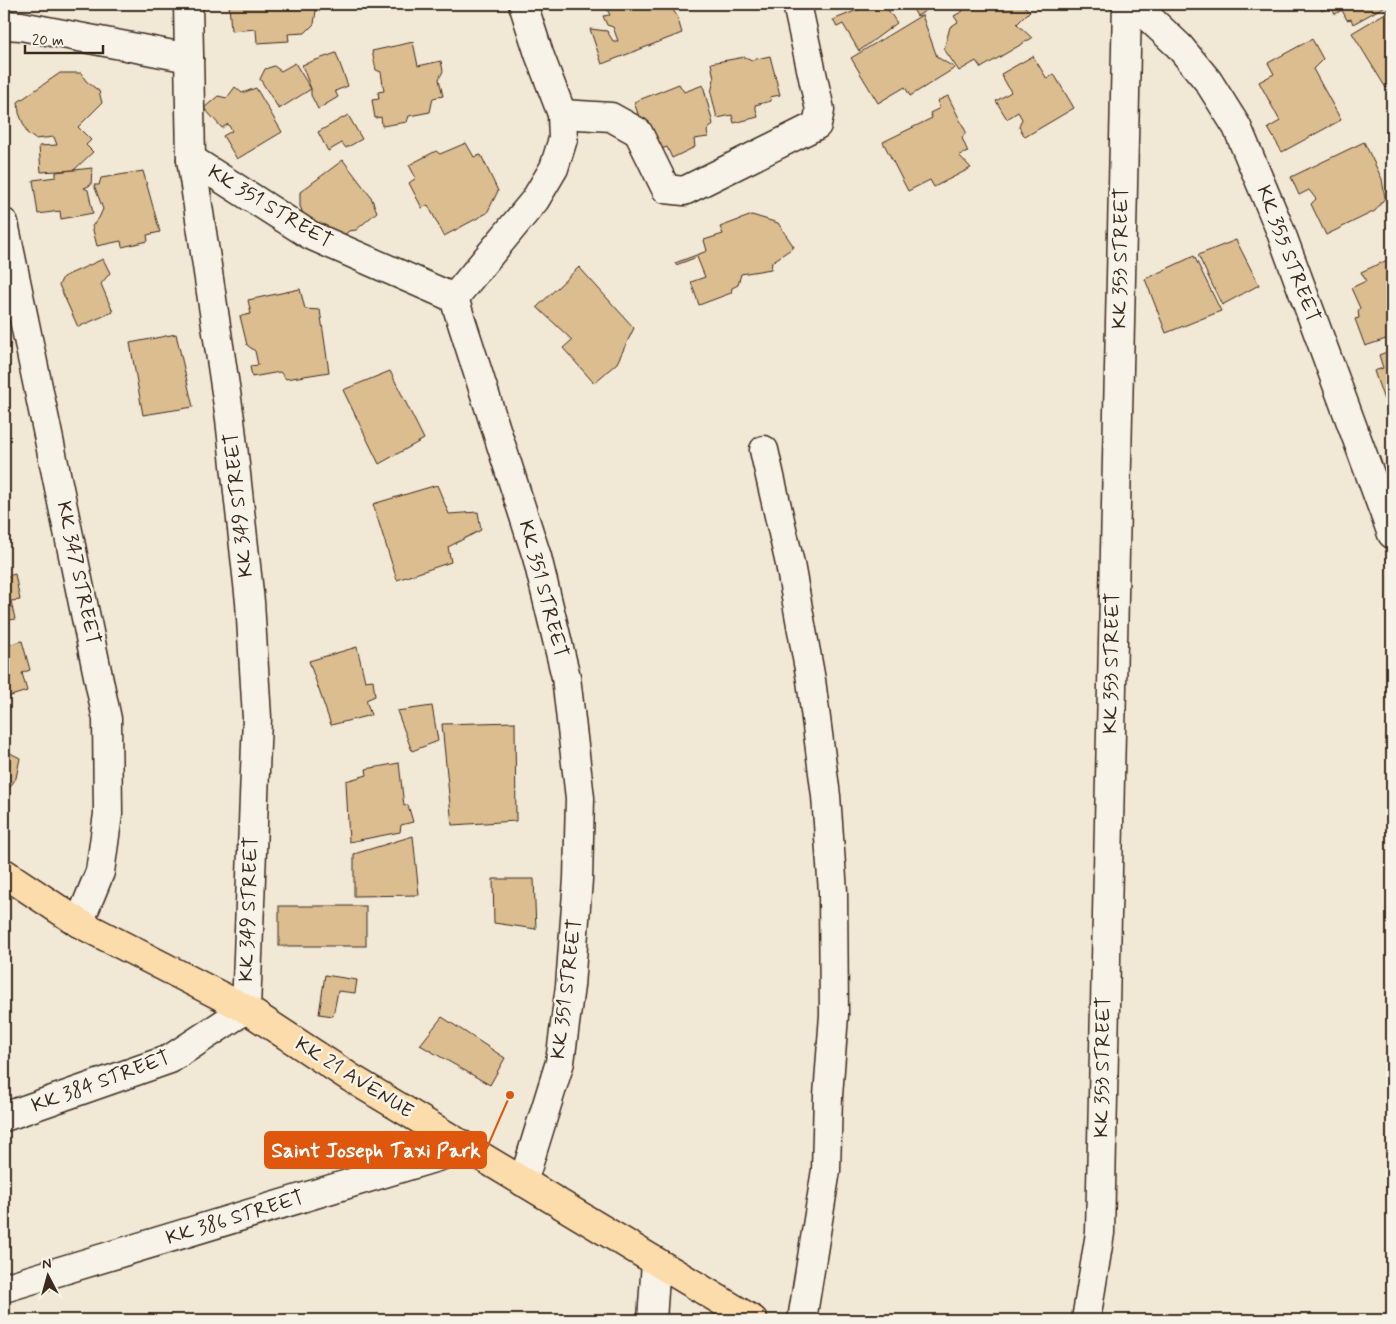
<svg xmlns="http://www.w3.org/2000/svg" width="1396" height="1324" viewBox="0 0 1396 1324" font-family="Mynerve,sans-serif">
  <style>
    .building { fill: #dcbd8f; stroke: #3b2a1e }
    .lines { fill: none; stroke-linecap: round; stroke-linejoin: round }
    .minor-casing { stroke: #3b2a1e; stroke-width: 31 }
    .major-casing { stroke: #3b2a1e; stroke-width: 31 }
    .minor { stroke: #f7f3e8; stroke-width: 28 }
    .major { stroke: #fddcac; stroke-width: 28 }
    .labels { text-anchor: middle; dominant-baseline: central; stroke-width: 5; stroke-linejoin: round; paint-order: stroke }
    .street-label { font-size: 20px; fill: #3b2a1e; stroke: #f7f3e8 }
    .leader { fill: none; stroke: #df570d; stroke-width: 2 }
    .callout-dot { fill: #df570d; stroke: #f7f3e8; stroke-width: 2 }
    .callout { fill: #df570d; stroke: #df570d; stroke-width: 2 }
    .callout-label { font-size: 21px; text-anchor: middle; font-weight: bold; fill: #fff }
  </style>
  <rect width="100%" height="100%" fill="#f2e8d6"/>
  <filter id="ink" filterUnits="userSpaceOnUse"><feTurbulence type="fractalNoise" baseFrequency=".02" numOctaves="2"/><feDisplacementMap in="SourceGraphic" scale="10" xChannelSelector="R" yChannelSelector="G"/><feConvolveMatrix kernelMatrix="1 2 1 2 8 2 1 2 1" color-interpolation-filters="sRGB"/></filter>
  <g filter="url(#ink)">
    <g class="building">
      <path d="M 229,4 L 317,4 L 314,24 L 305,33 L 288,34 L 289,41 L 257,43 L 256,29 L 231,31 Z"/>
      <path d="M 596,4 L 669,4 L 677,16 L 682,33 L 602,64 L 590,29 L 607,31 L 613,41 L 618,41 L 613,27 L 607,25 L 603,16 L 610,15 L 605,6 Z"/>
      <path d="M 859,4 L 884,4 L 897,23 L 859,51 L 843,24 L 837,27 L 833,20 L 862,8 Z"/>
      <path d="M 910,4 L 936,4 L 917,16 Z"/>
      <path d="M 958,4 L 1021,4 L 1030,11 L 1017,24 L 1032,38 L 981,68 L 976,61 L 959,71 L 944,49 L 950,27 L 958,22 L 954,16 L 963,11 Z"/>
      <path d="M 1318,4 L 1389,4 L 1353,24 L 1351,19 L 1347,20 L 1342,10 L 1335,14 L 1330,6 L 1322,11 Z"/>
      <path d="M 1392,9 L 1392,85 L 1386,88 L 1352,33 Z"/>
      <path d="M 922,15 L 937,57 L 955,68 L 910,96 L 905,87 L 878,103 L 851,58 Z"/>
      <path d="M 1312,39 L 1323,59 L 1313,69 L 1341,120 L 1282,152 L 1268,128 L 1280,121 L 1259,82 L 1274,74 L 1268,63 Z"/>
      <path d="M 413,42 L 418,66 L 441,61 L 443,71 L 439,79 L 443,96 L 433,98 L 430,112 L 409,116 L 407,122 L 382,126 L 381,117 L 375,118 L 372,100 L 379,99 L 378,92 L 384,91 L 381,72 L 376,70 L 372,51 Z"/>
      <path d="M 336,53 L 348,86 L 335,91 L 338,97 L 318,109 L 311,95 L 311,89 L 302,65 Z"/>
      <path d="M 770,56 L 780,95 L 770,97 L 771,101 L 755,105 L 758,117 L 734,123 L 732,115 L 717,118 L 711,93 L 714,79 L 711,63 L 745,57 L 752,60 Z"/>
      <path d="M 1033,56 L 1047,79 L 1054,74 L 1074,108 L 1025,137 L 1019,127 L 1022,119 L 1018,112 L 1007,119 L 996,101 L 1011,92 L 1001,74 Z"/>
      <path d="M 295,63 L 311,89 L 279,109 L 260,79 L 265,69 L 274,66 L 281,71 Z"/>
      <path d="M 60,73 L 81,73 L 86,81 L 99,91 L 102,103 L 78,127 L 91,140 L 86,145 L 93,152 L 74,170 L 41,172 L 39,146 L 57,145 L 54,137 L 35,139 L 27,133 L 19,113 L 18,102 Z"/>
      <path d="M 679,84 L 684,92 L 703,85 L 713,124 L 707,131 L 708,137 L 694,139 L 695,147 L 672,158 L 667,147 L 651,153 L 634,102 Z"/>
      <path d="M 235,87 L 242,93 L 256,88 L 282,132 L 237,159 L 223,136 L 232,131 L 228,124 L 222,128 L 204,108 L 218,96 L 227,98 Z"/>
      <path d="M 948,96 L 966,132 L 962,138 L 968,152 L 959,155 L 971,168 L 934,187 L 930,180 L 908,191 L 883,142 L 932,118 L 930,113 L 940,108 L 937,101 Z"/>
      <path d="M 348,115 L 362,139 L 346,148 L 342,143 L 328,151 L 318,132 Z"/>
      <path d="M 1364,142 L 1382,179 L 1385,198 L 1375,211 L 1326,235 L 1311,204 L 1316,199 L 1309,190 L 1299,195 L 1291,177 Z"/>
      <path d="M 466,143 L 474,157 L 481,155 L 498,191 L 487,213 L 444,236 L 428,205 L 422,208 L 409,183 L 416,178 L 409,165 L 436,151 L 440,154 Z"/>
      <path d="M 343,160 L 371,197 L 377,212 L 356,230 L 349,231 L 338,240 L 307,224 L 300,206 L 300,192 Z"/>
      <path d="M 92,168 L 91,185 L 84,188 L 88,190 L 93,213 L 61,219 L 60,211 L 38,214 L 33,180 L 56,177 L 56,172 Z"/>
      <path d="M 143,171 L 160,232 L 147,235 L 148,241 L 122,247 L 121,241 L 97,246 L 92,226 L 99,218 L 103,209 L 94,185 L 99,185 L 101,178 Z"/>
      <path d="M 752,215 L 778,223 L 794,247 L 772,262 L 771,269 L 741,274 L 738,285 L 732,288 L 731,293 L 699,305 L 691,282 L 705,277 L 697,257 L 676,265 L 675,263 L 707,251 L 704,240 L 723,234 L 720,227 Z"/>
      <path d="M 1236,240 L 1259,285 L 1222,305 L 1198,255 Z"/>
      <path d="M 1194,256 L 1221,311 L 1166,333 L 1145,279 Z"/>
      <path d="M 1392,258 L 1392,337 L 1365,346 L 1355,319 L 1359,318 L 1358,311 L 1360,308 L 1351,288 L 1366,281 L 1361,272 Z"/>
      <path d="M 103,259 L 110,273 L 101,284 L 113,312 L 78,327 L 59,285 L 63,277 Z"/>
      <path d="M 579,267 L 634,328 L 617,363 L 594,383 L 563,348 L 572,340 L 537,307 Z"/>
      <path d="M 300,289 L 305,309 L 320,310 L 329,372 L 286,379 L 280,372 L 252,377 L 250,366 L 258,365 L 255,351 L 247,345 L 240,316 L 251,314 L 248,300 Z"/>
      <path d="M 176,334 L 193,407 L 143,415 L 130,343 Z"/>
      <path d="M 1392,350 L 1392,397 L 1384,400 L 1374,371 L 1383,368 L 1379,355 Z"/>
      <path d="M 390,371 L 424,439 L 379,464 L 343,390 Z"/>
      <path d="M 437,485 L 449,514 L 478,512 L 481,530 L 448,547 L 451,562 L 397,580 L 373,504 Z"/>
      <path d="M 15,574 L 20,600 L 11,601 L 15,619 L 4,621 L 4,577 Z"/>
      <path d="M 22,641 L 30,670 L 22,673 L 27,691 L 4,698 L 4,646 Z"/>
      <path d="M 357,647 L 365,681 L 373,680 L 375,696 L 366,700 L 371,715 L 331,725 L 309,661 Z"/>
      <path d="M 432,706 L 438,741 L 412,751 L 397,711 Z"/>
      <path d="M 515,722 L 516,821 L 452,825 L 442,724 Z"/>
      <path d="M 4,750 L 20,758 L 16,778 L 4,796 Z"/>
      <path d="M 399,763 L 404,806 L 408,805 L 413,822 L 401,825 L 400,832 L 349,842 L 346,781 L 367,775 L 366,769 Z"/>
      <path d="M 413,836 L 419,895 L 354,896 L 354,854 Z"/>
      <path d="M 493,879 L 534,879 L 536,929 L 494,923 Z"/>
      <rect x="279" y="906" width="87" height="40"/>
      <path d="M 325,975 L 357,980 L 355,993 L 338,991 L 333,1016 L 319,1014 Z"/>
      <path d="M 442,1017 L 505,1058 L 490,1085 L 420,1045 Z"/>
    </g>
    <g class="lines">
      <g class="minor-casing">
        <g id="minor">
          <path d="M 1134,4 L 1179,46 L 1208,81 L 1237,127 L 1279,227 L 1392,534"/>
          <path d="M 4,25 L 21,26 L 189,58"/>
          <path d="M 562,114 L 611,117 L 638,132 L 666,189 L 684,191 L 817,125 L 820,110 L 797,4"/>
          <path d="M 191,159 L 310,235 L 454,298 L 537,557 L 566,677 L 580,798 L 578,879 L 570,986 L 560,1062 L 523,1182"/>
          <path d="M 4,223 L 107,719 L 108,814 L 100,872 L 79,923"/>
          <path d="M 454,298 L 535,200 L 554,168 L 563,139 L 562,114 L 539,54 L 523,4"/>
          <path d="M 764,450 L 790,564 L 811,680 L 826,796 L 833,892 L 834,1015 L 828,1096 L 826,1170 L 802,1320"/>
          <path d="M 4,1117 L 170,1059 L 246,1009 L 257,718 L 250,602 L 230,419 L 191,159 L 188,4"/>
          <path d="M 4,1288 L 467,1148"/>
          <path d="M 652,1320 L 656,1262"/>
          <path d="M 1086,1320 L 1100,1233 L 1127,4"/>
        </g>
      </g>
      <g class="major-casing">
        <path id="major" d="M 4,873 L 79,923 L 246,1009 L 351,1078 L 753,1320"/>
      </g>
      <use href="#minor" class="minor"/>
      <use href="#major" class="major"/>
    </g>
  </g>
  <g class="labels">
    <g class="street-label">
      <text transform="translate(270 207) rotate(31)">KK 351 STREET</text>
      <text transform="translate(1288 254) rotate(69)">KK 355 STREET</text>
      <text transform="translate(1121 258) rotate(-89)">KK 353 STREET</text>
      <text transform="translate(239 505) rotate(-96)">KK 349 STREET</text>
      <text transform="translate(78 573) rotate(78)">KK 347 STREET</text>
      <text transform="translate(543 589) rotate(75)">KK 351 STREET</text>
      <text transform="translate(1112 663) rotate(-89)">KK 353 STREET</text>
      <text transform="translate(249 909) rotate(-88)">KK 349 STREET</text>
      <text transform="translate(567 989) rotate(-83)">KK 351 STREET</text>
      <text transform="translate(1103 1067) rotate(-89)">KK 353 STREET</text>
      <text transform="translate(354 1078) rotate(32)">KK 21 AVENUE</text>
      <text transform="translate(101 1082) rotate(-20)">KK 384 STREET</text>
      <text transform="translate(235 1218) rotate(-17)">KK 386 STREET</text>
    </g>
  </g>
  <path class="leader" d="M510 1095L486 1150"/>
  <circle class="callout-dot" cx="510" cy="1095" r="5"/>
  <rect class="callout" x="265" y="1132" width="221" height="36" rx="5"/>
  <g class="callout-label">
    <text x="376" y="1157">Saint Joseph Taxi Park</text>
  </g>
  <rect width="1396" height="1324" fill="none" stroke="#f7f3e8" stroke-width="20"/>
  <rect x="10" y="10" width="1376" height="1304" fill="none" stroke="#3b2a1e" stroke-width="2" filter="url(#ink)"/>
  <g transform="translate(48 1276) rotate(354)" stroke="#f7f3e8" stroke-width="4" paint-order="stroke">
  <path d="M0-4L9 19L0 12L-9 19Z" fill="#3b2a1e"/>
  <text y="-8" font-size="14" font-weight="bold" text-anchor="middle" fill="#3b2a1e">N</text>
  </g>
  <path d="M25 45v8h78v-8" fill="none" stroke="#3b2a1e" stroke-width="2.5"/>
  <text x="32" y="45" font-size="15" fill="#3b2a1e" stroke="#f7f3e8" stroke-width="4" paint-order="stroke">20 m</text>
</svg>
